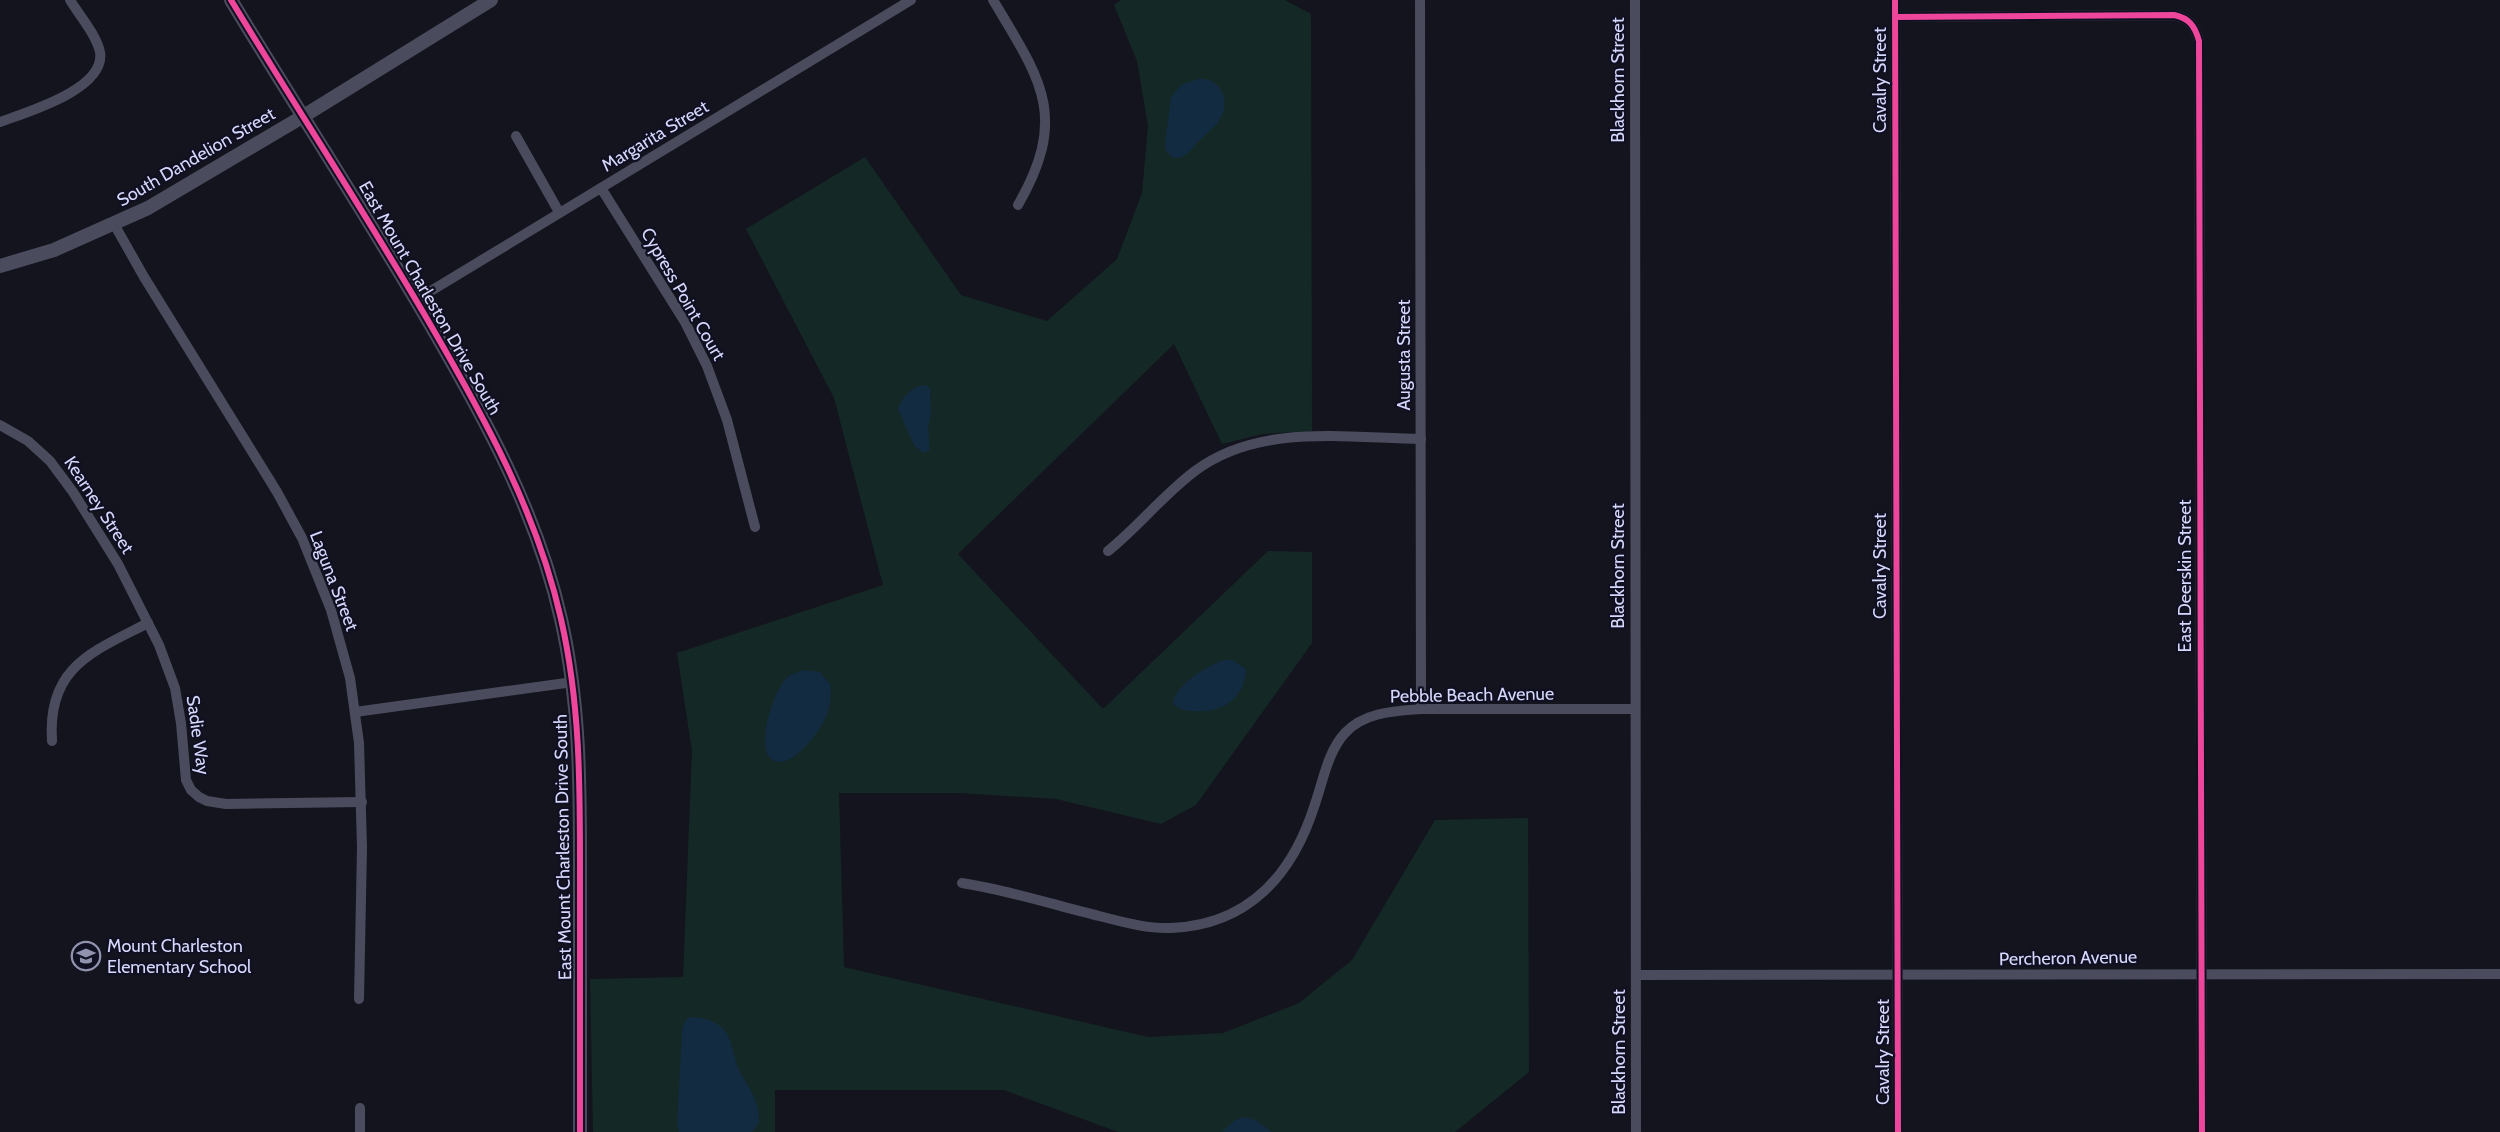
<svg xmlns="http://www.w3.org/2000/svg" width="2500" height="1132" viewBox="0 0 2500 1132" font-family="Cabin,sans-serif">
  <style>
    .green { fill: #142826 }
    .water { fill: #132b40 }
    .lines { fill: none; stroke-linecap: round; stroke-linejoin: round }
    .minor { stroke: #4a4c5d; stroke-width: 10 }
    .tertiary { stroke: #4a4c5d; stroke-width: 14 }
    .cycleway-casing { stroke: #101022; stroke-width: 10 }
    .cycleway { stroke: #ed469a; stroke-width: 6 }
    .labels { text-anchor: middle; dominant-baseline: central; stroke-width: 4.5; stroke-linejoin: round; paint-order: stroke }
    .street-label { font-size: 18px; fill: #d5d7fb; stroke: #101022 }
    .poi-label { font-size: 18px; fill: #d5d7fb; stroke: #101022; text-anchor: start }
  </style>
  <rect width="100%" height="100%" fill="#14141e"/>
  <path class="green" d="M 1121,0 L 1285,0 L 1311,14 L 1312,431 L 1262,434 L 1222,444 L 1174,344 L 958,554 L 1103,709 L 1268,551 L 1312,552 L 1312,643 L 1196,805 L 1161,824 L 1056,799 L 960,793 L 839,793 L 844,967 L 1148,1037 L 1223,1033 L 1299,1003 L 1352,960 L 1435,820 L 1528,818 L 1529,1072 L 1455,1132 L 1118,1132 L 1004,1090 L 775,1090 L 775,1132 L 593,1132 L 590,979 L 683,977 L 692,751 L 677,653 L 883,585 L 834,398 L 746,229 L 865,157 L 961,295 L 1047,321 L 1117,259 L 1142,193 L 1148,126 L 1137,61 L 1114,5 Z"/>
  <g class="water">
    <path d="M 1198,79 C 1219,77 1231,99 1221,117 C 1216,127 1209,131 1202,138 C 1192,147 1188,159 1173,158 L 1166,151 L 1165,143 L 1171,97 L 1181,85 Z"/>
    <path d="M 925,385 L 930,388 L 931,413 L 928,428 L 930,450 L 923,453 L 914,445 L 898,409 C 902,397 912,386 925,385 Z"/>
    <path d="M 1224,660 L 1232,660 L 1246,669 C 1245,699 1222,713 1195,711 C 1187,711 1179,710 1173,704 C 1174,685 1208,665 1224,660 Z"/>
    <path d="M 803,670 L 820,672 L 830,684 C 831,693 831,703 828,711 C 824,728 790,774 771,759 C 756,746 773,694 784,681 C 788,675 796,673 803,670 Z"/>
    <path d="M 690,1017 C 704,1017 719,1021 727,1034 C 733,1044 734,1059 739,1070 C 749,1089 760,1100 759,1123 L 752,1132 L 679,1132 L 677,1125 L 682,1030 L 685,1021 Z"/>
    <path d="M 1243,1117 L 1256,1120 L 1272,1132 L 1222,1132 L 1235,1120 Z"/>
  </g>
  <g class="lines">
    <g class="minor">
      <path d="M 993,0 C 1041,80 1069,116 1018,205"/>
      <path d="M 1420,0 L 1421,709"/>
      <path d="M 1635,0 L 1636,1132"/>
      <path d="M 1895,0 L 1898,1132"/>
      <path d="M 1895,17 L 2174,15 C 2189,18 2195,26 2199,41 L 2202,1132"/>
      <path d="M 0,122 C 27,112 106,89 100,52 C 96,34 79,15 70,0"/>
      <path d="M 516,136 L 559,212"/>
      <path d="M 601,188 L 685,322 L 707,366 L 727,420 L 755,527"/>
      <path d="M 114,224 L 144,277 L 277,492 L 302,538 L 331,610 L 350,678 L 359,743 L 362,847 L 359,999"/>
      <path d="M 416,300 L 911,0"/>
      <path d="M 0,425 L 28,441 L 50,461 L 73,492 L 118,564 L 159,645 L 175,688 L 181,723 L 186,780 L 191,790 L 199,797 L 207,801 L 226,804 L 362,802"/>
      <path d="M 1108,551 C 1139,526 1163,495 1195,471 C 1259,423 1346,438 1421,439"/>
      <path d="M 355,712 L 573,682"/>
      <path d="M 52,741 C 47,667 92,652 148,623"/>
      <path d="M 962,883 C 1008,890 1054,905 1099,916 C 1123,922 1147,929 1171,928 C 1249,925 1293,874 1315,804 C 1323,781 1328,751 1345,733 C 1364,712 1395,711 1421,709 L 1635,709"/>
      <path d="M 1636,975 L 2500,974"/>
      <path d="M 360,1108 L 360,1132"/>
    </g>
    <g class="tertiary">
      <path d="M 231,0 C 297,109 366,214 430,324 C 484,417 537,512 561,619 C 581,707 580,792 580,881 C 580,965 580,1048 580,1132"/>
      <path d="M 0,266 L 54,250 L 148,208 L 302,117 L 491,0"/>
    </g>
    <g class="cycleway-casing">
      <g id="cycleway">
        <path d="M 231,0 C 297,109 366,214 430,324 C 484,417 537,512 561,619 C 581,707 580,792 580,881 C 580,965 580,1048 580,1132"/>
        <path d="M 1895,0 L 1898,1132"/>
        <path d="M 1895,17 L 2174,15 C 2189,18 2195,26 2199,41 L 2202,1132"/>
      </g>
    </g>
    <use href="#cycleway" class="cycleway"/>
  </g>
  <defs>
    <g id="school-ring" transform="scale(1.5)"><circle r="9.5" fill="#101022" stroke="#9193ae" stroke-width="1.5"/><path d="M0-5L7-2L0 1L-7-2ZM-4 1L0 2.5L4 1V4Q0 6-4 4Z" fill="#9193ae"/></g>
  </defs>
  <g fill-rule="evenodd">
    <use href="#school-ring" x="86" y="956"/>
  </g>
  <g class="labels">
    <g class="street-label">
      <text transform="translate(1618 80) rotate(-90)">Blackhorn Street</text>
      <text transform="translate(1880 80) rotate(-90)">Cavalry Street</text>
      <text transform="translate(655 136) rotate(-31)">Margarita Street</text>
      <text transform="translate(196 157) rotate(-30)">South Dandelion Street</text>
      <text transform="translate(683 294) rotate(60)">Cypress Point Court</text>
      <text transform="translate(430 298) rotate(60)">East Mount Charleston Drive South</text>
      <text transform="translate(1404 355) rotate(-90)">Augusta Street</text>
      <text transform="translate(99 505) rotate(57)">Kearney Street</text>
      <text transform="translate(1618 566) rotate(-90)">Blackhorn Street</text>
      <text transform="translate(1880 566) rotate(-90)">Cavalry Street</text>
      <text transform="translate(2185 576) rotate(-90)">East Deerskin Street</text>
      <text transform="translate(334 581) rotate(69)">Laguna Street</text>
      <text transform="translate(1472 695) rotate(-1)">Pebble Beach Avenue</text>
      <text transform="translate(198 735) rotate(82)">Sadie Way</text>
      <text transform="translate(563 847) rotate(-91)">East Mount Charleston Drive South</text>
      <text transform="translate(2068 958) rotate(-1)">Percheron Avenue</text>
      <text transform="translate(1619 1052) rotate(-90)">Blackhorn Street</text>
      <text transform="translate(1883 1052) rotate(-90)">Cavalry Street</text>
    </g>
    <g class="poi-label">
      <text x="107" y="946">Mount Charleston<tspan x="107" dy="21">Elementary School</tspan></text>
    </g>
  </g>
</svg>
